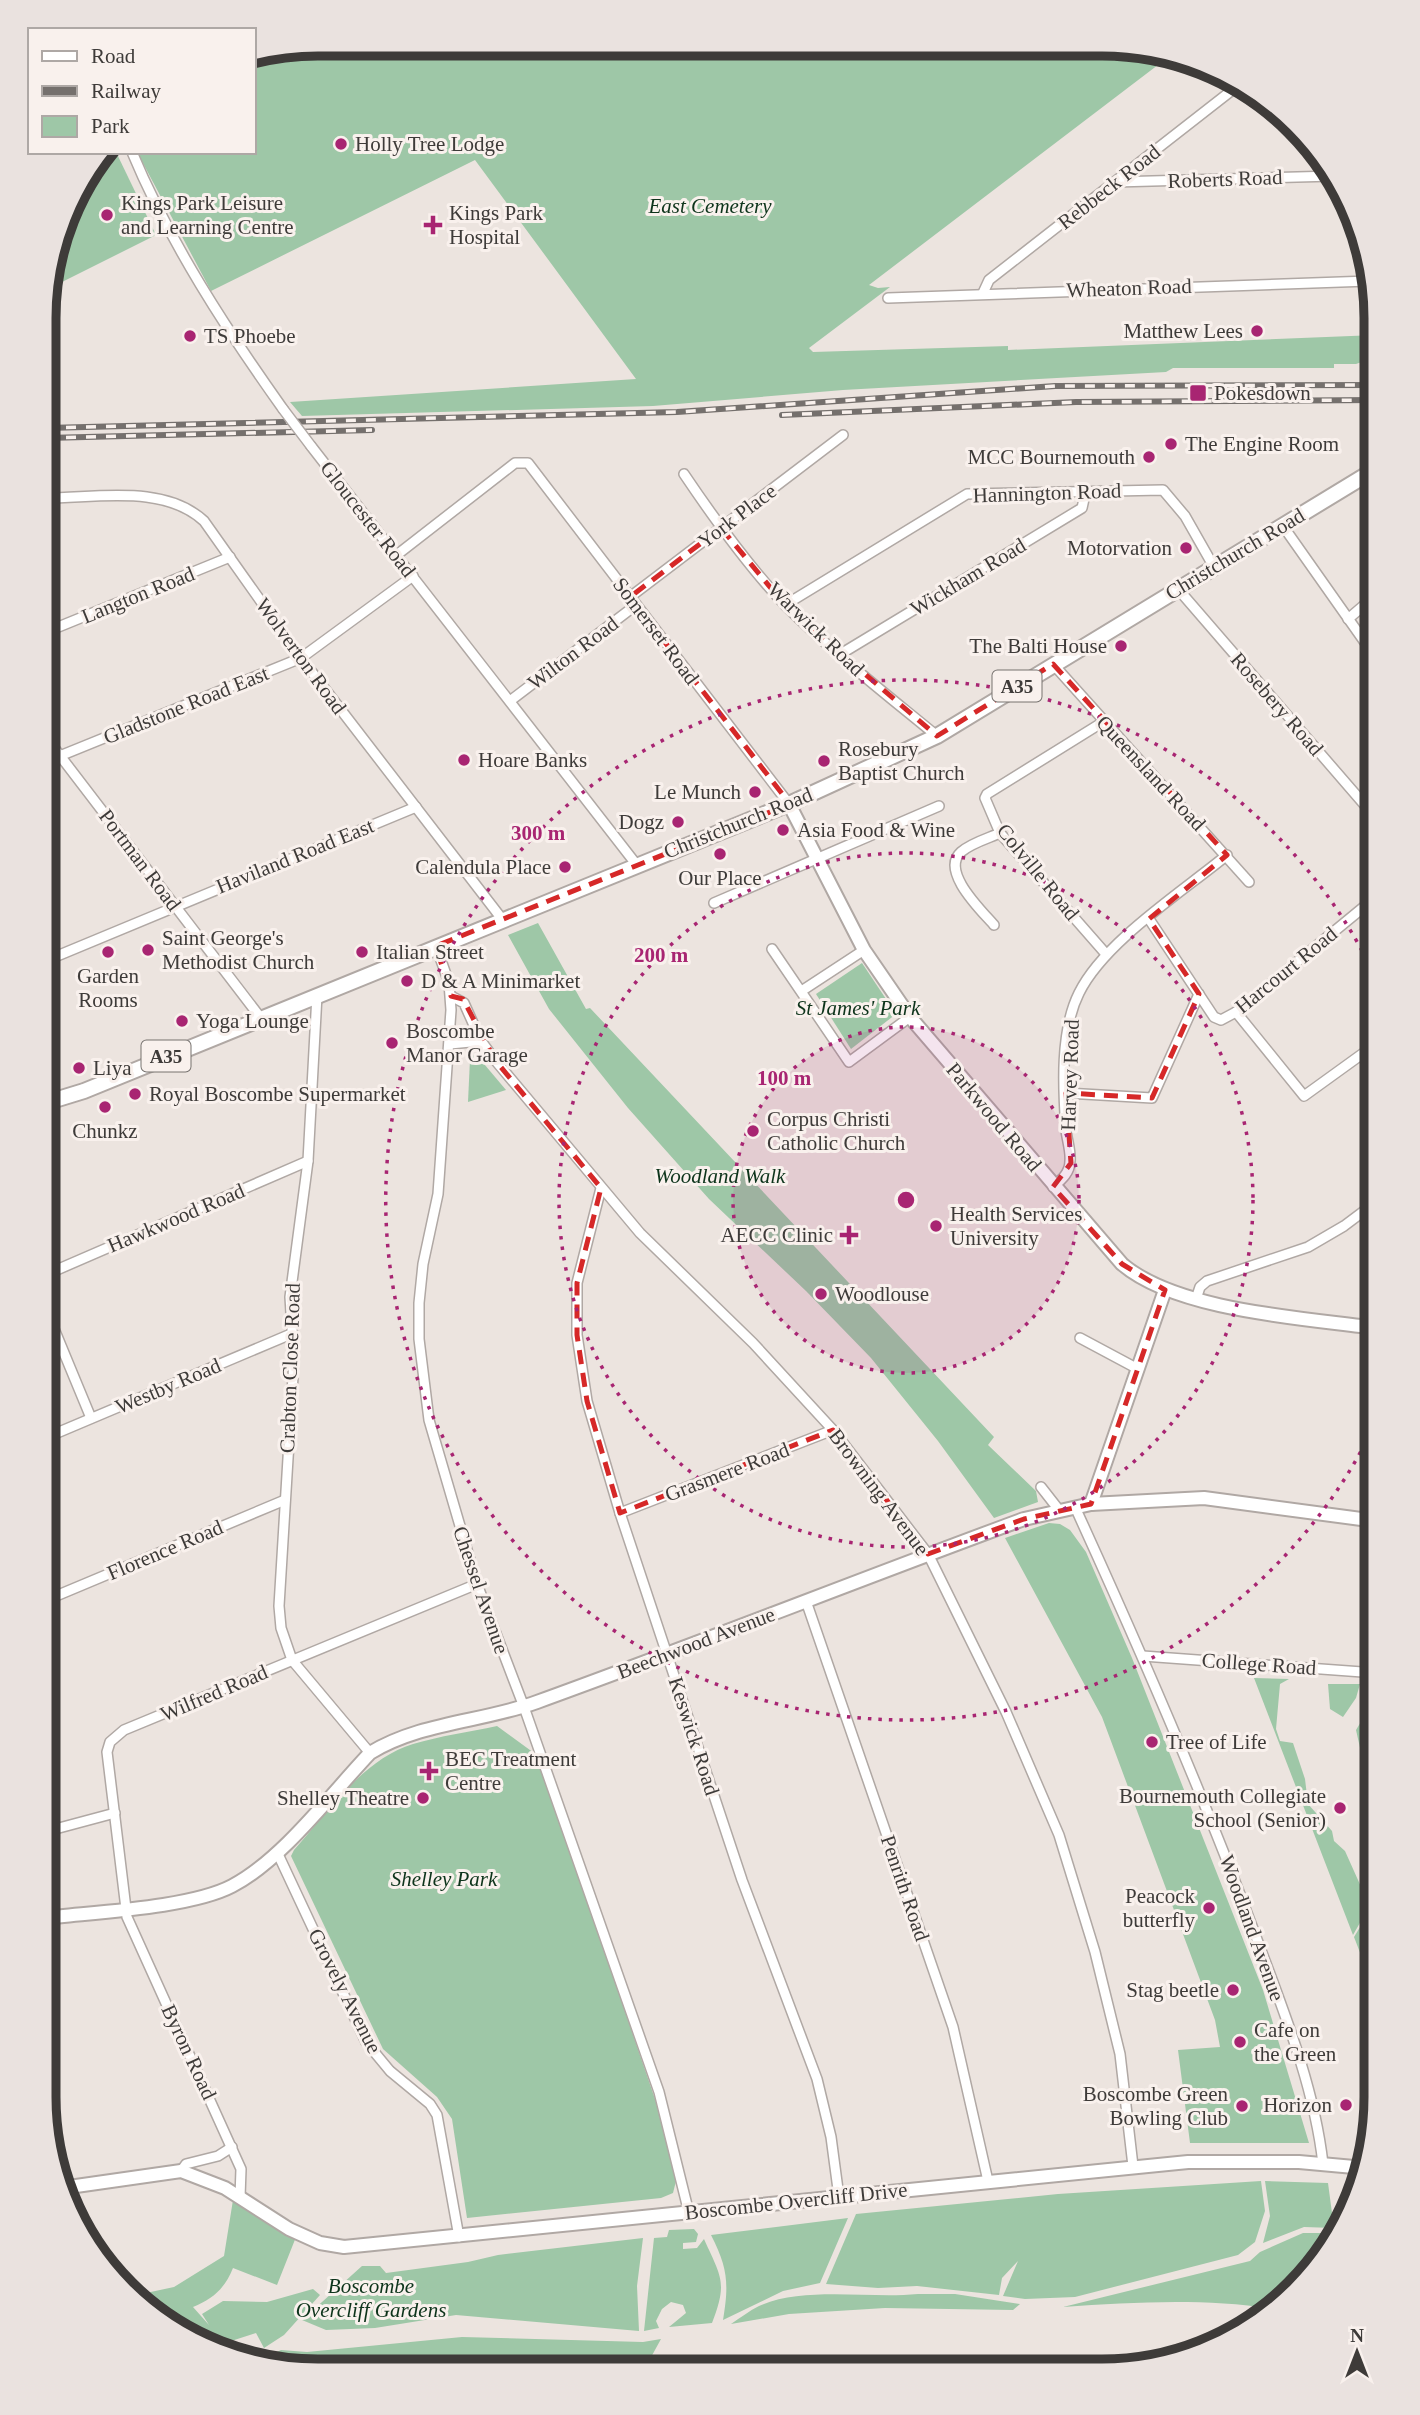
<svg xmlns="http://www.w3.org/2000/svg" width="1420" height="2415" viewBox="0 0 1420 2415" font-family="Georgia,serif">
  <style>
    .green { fill: #9ec7a7 }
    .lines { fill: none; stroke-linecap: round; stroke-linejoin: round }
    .street-casing { stroke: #b0a8a4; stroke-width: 12 }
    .secondary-casing { stroke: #b0a8a4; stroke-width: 16 }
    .primary-casing { stroke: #b0a8a4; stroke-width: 18 }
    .street { stroke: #fff; stroke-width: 9 }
    .secondary { stroke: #fff; stroke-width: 12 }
    .primary { stroke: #fff; stroke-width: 14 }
    .rail-casing { stroke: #75706d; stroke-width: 6 }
    .rail { stroke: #f9f1ed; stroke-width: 3.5; stroke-dasharray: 10; stroke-linecap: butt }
    .street-bridge-casing { stroke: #b0a8a4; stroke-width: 12; stroke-linecap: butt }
    .street-bridge { stroke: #fff; stroke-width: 9 }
    .marked { fill: none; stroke: #d62828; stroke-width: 5; stroke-dasharray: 14 9; stroke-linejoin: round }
    .ring { fill: none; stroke: #a82572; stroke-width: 3.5; stroke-dasharray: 3.5 7 }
    .poi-dot { fill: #a82572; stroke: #f9f1ed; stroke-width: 2.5 }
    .labels { text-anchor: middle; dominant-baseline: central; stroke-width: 6; stroke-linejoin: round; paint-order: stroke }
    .shield { fill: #f9f1ed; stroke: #76726f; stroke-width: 2 }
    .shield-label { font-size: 19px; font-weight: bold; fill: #3e3b39 }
    .poi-label { font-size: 21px; fill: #3e3b39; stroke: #f9f1ed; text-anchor: start }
    .street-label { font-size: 21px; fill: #3e3b39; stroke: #f9f1ed }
    .park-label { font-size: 21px; font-style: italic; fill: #0d341b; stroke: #f9f1ed }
    .rim { fill: none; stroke: #3e3b39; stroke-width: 9 }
    .centre { fill: #a82572; stroke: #f9f1ed; stroke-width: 3.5 }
    .ring-label { font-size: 21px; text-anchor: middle; font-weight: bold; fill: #a82572; stroke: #f9f1ed; stroke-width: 6; stroke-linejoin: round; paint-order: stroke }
  </style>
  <rect width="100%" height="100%" fill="#ece4df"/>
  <g class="green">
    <path d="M 318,44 L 1139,46 L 1171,55 L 869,285 L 878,288 L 890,287 L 809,348 L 813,352 L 1008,346 L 1008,350 L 1376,335 L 1376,357 L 1356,364 L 1334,364 L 1334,368 L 1173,368 L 1166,372 L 843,390 L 653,406 L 302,416 L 290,402 L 636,379 L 475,160 L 211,291 L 137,152 L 254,152 L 254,56 Z"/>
    <path d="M 106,152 L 116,152 L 156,235 L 46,290 L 72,196 Z"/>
    <path d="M 538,923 L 586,1009 L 590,1008 L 994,1437 L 988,1445 L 1036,1491 L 1038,1502 L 994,1518 L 938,1441 L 871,1358 L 806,1291 L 709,1199 L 628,1108 L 549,1009 L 508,935 Z"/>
    <path d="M 862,963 L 896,1014 L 851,1049 L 816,994 Z"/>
    <path d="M 474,1055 L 479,1058 L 506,1090 L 468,1102 L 470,1059 Z"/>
    <path d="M 1049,1523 L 1060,1524 L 1070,1530 L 1086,1552 L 1132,1658 L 1263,1990 L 1309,2143 L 1190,2143 L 1178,2050 L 1220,2047 L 1215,2020 L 1102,1717 L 1005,1538 Z"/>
    <path d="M 1254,1678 L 1289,1679 L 1280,1684 L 1276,1729 L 1280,1741 L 1293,1743 L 1305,1779 L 1308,1804 L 1332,1831 L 1334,1841 L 1345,1851 L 1371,1909 L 1365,1914 L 1353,1935 Z"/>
    <path d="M 1328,1684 L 1360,1684 L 1356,1698 L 1343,1717 L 1330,1709 Z"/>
    <path d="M 1376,1697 L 1376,1750 L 1361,1752 L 1356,1730 Z"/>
    <path d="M 497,1726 L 534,1753 L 561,1824 L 655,2099 L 676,2181 L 673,2193 L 661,2198 L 467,2218 L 452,2119 L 437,2097 L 383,2049 L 291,1856 L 294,1850 C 327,1813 363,1759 413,1744 C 440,1736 469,1732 497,1726 Z"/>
    <path d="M 1368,1914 L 1374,1914 L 1376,1919 L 1376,1994 L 1354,1937 Z"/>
    <path d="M 1261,2181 L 1265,2211 L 1255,2242 L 1238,2255 L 1075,2297 L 1025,2299 L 1003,2296 L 1018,2261 L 1002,2278 L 999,2295 L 917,2286 L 878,2288 L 826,2284 L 856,2214 L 1058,2194 Z"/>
    <path d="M 1265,2181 L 1328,2183 L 1334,2228 L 1304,2227 L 1263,2243 L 1270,2216 Z"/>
    <path d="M 233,2200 L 296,2237 L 277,2285 L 233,2268 C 225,2288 213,2299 193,2307 L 209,2325 L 202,2314 L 223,2301 L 267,2302 L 313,2289 L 320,2295 L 284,2335 L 264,2348 L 256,2333 L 225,2343 L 219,2352 L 151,2314 L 132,2296 L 174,2287 L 224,2256 Z"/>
    <path d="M 848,2218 L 820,2283 L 783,2291 L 723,2320 C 729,2284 728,2268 711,2235 Z"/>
    <path d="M 694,2229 L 698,2234 L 696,2242 L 683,2243 L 683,2249 L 697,2248 L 704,2239 C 721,2277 728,2282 712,2323 L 669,2327 L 686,2313 L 683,2305 L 671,2302 L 662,2309 L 656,2321 L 659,2328 L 644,2331 L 654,2238 L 667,2237 L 669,2230 Z"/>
    <path d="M 1303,2233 L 1336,2233 L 1320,2264 L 1275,2309 C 1204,2298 1135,2302 1063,2307 L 1250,2261 L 1260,2252 Z"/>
    <path d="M 643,2238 L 637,2286 L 639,2331 L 456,2315 L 375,2328 L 326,2330 L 302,2320 L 362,2266 L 380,2266 L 386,2273 L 468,2262 L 498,2255 Z"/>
    <path d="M 918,2294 L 955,2294 L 1020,2304 L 1013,2310 L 885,2308 L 789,2314 L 731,2324 C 740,2318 749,2311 759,2306 C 804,2286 869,2299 918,2294 Z"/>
    <path d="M 462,2337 L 643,2342 L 661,2339 L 644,2370 L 282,2369 L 256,2362 L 281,2350 L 307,2352 Z"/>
  </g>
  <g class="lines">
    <g class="street-casing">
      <g id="street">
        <path d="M 132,152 C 170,243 226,329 283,409"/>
        <path d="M 1115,182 L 1334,176"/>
        <path d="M 983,293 L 989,280 L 1240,84"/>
        <path d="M 888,298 L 1369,281"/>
        <path d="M 311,446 L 636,864"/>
        <path d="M 684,474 C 715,520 748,566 786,606 C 833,653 886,694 937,736"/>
        <path d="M 46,498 C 97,498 164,484 204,521 L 301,658 L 502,919"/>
        <path d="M 1283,526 L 1376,658"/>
        <path d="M 398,554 L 515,463 L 528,463 L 789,804"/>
        <path d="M 1178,589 L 1376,818"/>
        <path d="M 630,597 L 843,435"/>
        <path d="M 785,605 L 967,494 L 1163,490 L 1185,516 L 1214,567"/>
        <path d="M 1348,619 L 1376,595"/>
        <path d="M 46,632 L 230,557"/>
        <path d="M 839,655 L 1082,508 L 1086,490"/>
        <path d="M 1053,664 L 1249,882"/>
        <path d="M 510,701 L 636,605"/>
        <path d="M 1103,722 L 987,794 L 985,798 L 1000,833 L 1106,954"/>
        <path d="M 45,736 L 260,1017"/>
        <path d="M 45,762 L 301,658 L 413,576"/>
        <path d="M 714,903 L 939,806"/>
        <path d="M 1149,919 L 1214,1017 L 1221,1020 L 1236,1012 L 1376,897"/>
        <path d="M 994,925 C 981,910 940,871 961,852 C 971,843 989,838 1000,833"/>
        <path d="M 436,946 L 449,983 L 451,1010 L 438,1194 L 423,1264 L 419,1303 L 419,1339 L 429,1420 L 477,1584 L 524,1707 L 659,2092 L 689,2213"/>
        <path d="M 772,949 L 849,1062 L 910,1017"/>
        <path d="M 45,961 L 416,807"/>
        <path d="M 803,990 L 864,950"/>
        <path d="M 317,995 L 308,1161 L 290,1297 L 294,1360 L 279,1606 L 281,1628 L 292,1660 L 370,1753"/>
        <path d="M 451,996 L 464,1003 L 481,1041 L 495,1060 L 640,1233 L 753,1343 L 833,1430 L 928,1554 L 1006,1712 L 1059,1835 L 1095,1952 L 1120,2054 L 1133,2166"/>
        <path d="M 1236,1012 L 1304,1096 L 1376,1044"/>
        <path d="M 450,1044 L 481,1041"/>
        <path d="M 1066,1093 L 1152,1098 L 1199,994"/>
        <path d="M 1053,1187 C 1061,1180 1070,1173 1070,1161 C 1071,1151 1067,1140 1066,1130 C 1063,1088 1060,1031 1079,993 C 1104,942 1182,892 1227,855"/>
        <path d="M 601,1188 L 577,1283 L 577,1335 L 587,1401 L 620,1513 L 742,1880 L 817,2079 L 831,2137 L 839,2197"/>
        <path d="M 45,1275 L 308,1161"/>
        <path d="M 1196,1299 L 1200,1287 L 1207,1281 L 1308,1247 L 1344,1226 L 1376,1202"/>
        <path d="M 45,1307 L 91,1418"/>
        <path d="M 1080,1338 L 1138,1369"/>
        <path d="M 45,1438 L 291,1334"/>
        <path d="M 1041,1487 L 1059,1510"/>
        <path d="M 1075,1507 C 1138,1645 1199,1784 1252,1926 C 1280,2002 1314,2083 1323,2164"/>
        <path d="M 620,1513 L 833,1430"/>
        <path d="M 44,1601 L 285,1500"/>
        <path d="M 806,1601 L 953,2027 L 988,2181"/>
        <path d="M 1143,1656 L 1376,1673"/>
        <path d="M 44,1832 L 115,1813"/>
        <path d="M 277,1852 L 366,2042 L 390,2071 L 430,2104 L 437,2115 L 459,2237"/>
        <path d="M 181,2171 L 186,2164 L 218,2156 L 232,2147"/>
        <path d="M 240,2197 L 241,2169 L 127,1917 L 107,1752 L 110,1742 L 124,1730 L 477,1584"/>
      </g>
    </g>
    <g class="secondary-casing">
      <g id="secondary">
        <path d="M 789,804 L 864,950 L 910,1017 L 1122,1264 C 1177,1311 1303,1318 1376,1328"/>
        <path d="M 1091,1504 L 1165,1290"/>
        <path d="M 44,1918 C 94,1912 190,1908 232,1886 C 282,1860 331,1794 370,1753 C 421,1722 482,1722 537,1702 C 700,1643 861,1579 1024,1519 L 1091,1504 L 1204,1498 L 1376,1521"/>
        <path d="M 62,2188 L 181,2171 L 225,2188 L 289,2229 L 320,2243 L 344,2247 L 1188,2162 L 1299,2162 L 1365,2168"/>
      </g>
    </g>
    <g class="primary-casing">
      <path id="primary" d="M 45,1103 L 84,1091 L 789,804 L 937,736 L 1376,469"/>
    </g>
    <use href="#street" class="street"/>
    <use href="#secondary" class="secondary"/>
    <use href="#primary" class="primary"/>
    <g class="rail-casing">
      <g id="rail">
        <path d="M 782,415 L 1076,402 L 1376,400"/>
        <path d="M 46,428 L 677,412 L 1055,386 L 1376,385"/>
        <path d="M 46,438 L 372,430"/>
      </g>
    </g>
    <use href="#rail" class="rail"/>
    <g class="street-bridge-casing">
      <path id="street-bridge" d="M 283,409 L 311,446"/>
    </g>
    <use href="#street-bridge" class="street-bridge"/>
  </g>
  <path class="marked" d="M 721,528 L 785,605 L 937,736 L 1053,664 L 1227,855 L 1149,919 L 1199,994 L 1152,1098 L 1066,1093 L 1071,1163 L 1053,1187 L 1122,1264 L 1165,1290 L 1091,1504 L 1024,1519 L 928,1554 L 833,1430 L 620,1513 L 587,1401 L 577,1335 L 577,1283 L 601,1188 L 495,1060 L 463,999 L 451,996 L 436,946 L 790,804 L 630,597 Z"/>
  <circle cx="906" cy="1200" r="173" fill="#a82572" fill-opacity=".12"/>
  <g class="ring">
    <circle cx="906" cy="1200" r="173"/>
    <circle cx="906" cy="1200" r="347"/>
    <path d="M1375 1424A520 520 0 1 1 1375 976"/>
  </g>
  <g class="poi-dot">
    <circle cx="341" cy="144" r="7"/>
    <circle cx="107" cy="215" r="7"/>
    <path d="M429.5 214.5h7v7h7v7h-7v7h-7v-7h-7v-7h7z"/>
    <circle cx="1257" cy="331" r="7"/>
    <circle cx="190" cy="336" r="7"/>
    <rect x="1189" y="384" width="18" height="18" rx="3.5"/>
    <circle cx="1171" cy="444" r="7"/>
    <circle cx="1149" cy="457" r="7"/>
    <circle cx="1186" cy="548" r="7"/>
    <circle cx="1121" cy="646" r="7"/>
    <circle cx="464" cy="760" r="7"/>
    <circle cx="824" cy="761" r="7"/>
    <circle cx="755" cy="792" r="7"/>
    <circle cx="678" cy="822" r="7"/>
    <circle cx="783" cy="830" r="7"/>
    <circle cx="720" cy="854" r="7"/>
    <circle cx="565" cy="867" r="7"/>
    <circle cx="148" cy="950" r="7"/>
    <circle cx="108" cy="952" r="7"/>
    <circle cx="362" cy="952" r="7"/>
    <circle cx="407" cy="981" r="7"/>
    <circle cx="182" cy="1021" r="7"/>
    <circle cx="392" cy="1043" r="7"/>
    <circle cx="79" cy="1068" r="7"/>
    <circle cx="135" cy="1094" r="7"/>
    <circle cx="105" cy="1107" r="7"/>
    <circle cx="753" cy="1131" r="7"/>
    <circle cx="936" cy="1226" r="7"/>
    <path d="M845.5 1224.5h7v7h7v7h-7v7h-7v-7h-7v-7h7z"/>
    <circle cx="821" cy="1294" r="7"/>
    <circle cx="1152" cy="1742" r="7"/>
    <path d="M425.5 1760.5h7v7h7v7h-7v7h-7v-7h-7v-7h7z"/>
    <circle cx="423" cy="1798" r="7"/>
    <circle cx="1340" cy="1808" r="7"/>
    <circle cx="1209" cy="1908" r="7"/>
    <circle cx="1233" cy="1990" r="7"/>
    <circle cx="1240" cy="2042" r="7"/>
    <circle cx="1346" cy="2105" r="7"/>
    <circle cx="1242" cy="2106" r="7"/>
  </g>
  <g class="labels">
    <g class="shield">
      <rect x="992.5" y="670.5" width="49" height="31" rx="5"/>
      <rect x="141.5" y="1040.5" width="49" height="31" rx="5"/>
    </g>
    <g class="shield-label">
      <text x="1017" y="686">A35</text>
      <text x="166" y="1056">A35</text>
    </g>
    <g class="poi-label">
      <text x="355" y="144">Holly Tree Lodge</text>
      <text x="121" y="203">Kings Park Leisure<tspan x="121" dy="24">and Learning Centre</tspan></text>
      <text x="449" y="213">Kings Park<tspan x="449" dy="24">Hospital</tspan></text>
      <text x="1243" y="331" text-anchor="end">Matthew Lees</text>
      <text x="204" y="336">TS Phoebe</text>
      <text x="1214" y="393">Pokesdown</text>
      <text x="1185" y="444">The Engine Room</text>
      <text x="1135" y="457" text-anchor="end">MCC Bournemouth</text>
      <text x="1172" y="548" text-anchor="end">Motorvation</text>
      <text x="1107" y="646" text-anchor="end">The Balti House</text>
      <text x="838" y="749">Rosebury<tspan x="838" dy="24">Baptist Church</tspan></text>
      <text x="478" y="760">Hoare Banks</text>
      <text x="741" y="792" text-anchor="end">Le Munch</text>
      <text x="664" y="822" text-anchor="end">Dogz</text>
      <text x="797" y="830">Asia Food &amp; Wine</text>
      <text x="551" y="867" text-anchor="end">Calendula Place</text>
      <text x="720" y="878" text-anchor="middle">Our Place</text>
      <text x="162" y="938">Saint George's<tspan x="162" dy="24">Methodist Church</tspan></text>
      <text x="376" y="952">Italian Street</text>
      <text x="108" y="976" text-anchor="middle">Garden<tspan x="108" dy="24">Rooms</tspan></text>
      <text x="421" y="981">D &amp; A Minimarket</text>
      <text x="196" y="1021">Yoga Lounge</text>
      <text x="406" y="1031">Boscombe<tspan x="406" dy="24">Manor Garage</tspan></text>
      <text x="93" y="1068">Liya</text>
      <text x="149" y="1094">Royal Boscombe Supermarket</text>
      <text x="767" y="1119">Corpus Christi<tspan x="767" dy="24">Catholic Church</tspan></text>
      <text x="105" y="1131" text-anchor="middle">Chunkz</text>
      <text x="950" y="1214">Health Services<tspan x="950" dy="24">University</tspan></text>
      <text x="833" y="1235" text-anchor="end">AECC Clinic</text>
      <text x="835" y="1294">Woodlouse</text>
      <text x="1166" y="1742">Tree of Life</text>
      <text x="445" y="1759">BEC Treatment<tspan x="445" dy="24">Centre</tspan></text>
      <text x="1326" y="1796" text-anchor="end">Bournemouth Collegiate<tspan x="1326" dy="24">School (Senior)</tspan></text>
      <text x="409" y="1798" text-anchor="end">Shelley Theatre</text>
      <text x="1195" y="1896" text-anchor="end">Peacock<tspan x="1195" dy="24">butterfly</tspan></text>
      <text x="1219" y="1990" text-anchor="end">Stag beetle</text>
      <text x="1254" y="2030">Cafe on<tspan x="1254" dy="24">the Green</tspan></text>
      <text x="1228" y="2094" text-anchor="end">Boscombe Green<tspan x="1228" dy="24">Bowling Club</tspan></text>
      <text x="1332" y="2105" text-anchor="end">Horizon</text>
    </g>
    <g class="street-label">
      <text transform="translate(1225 179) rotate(-2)">Roberts Road</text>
      <text transform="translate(1109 187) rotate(-38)">Rebbeck Road</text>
      <text transform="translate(1129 288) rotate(-2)">Wheaton Road</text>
      <text transform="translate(1047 493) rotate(-2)">Hannington Road</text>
      <text transform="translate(737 516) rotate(-37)">York Place</text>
      <text transform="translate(368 519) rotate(52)">Gloucester Road</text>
      <text transform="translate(1235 554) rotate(-31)">Christchurch Road</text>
      <text transform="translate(968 577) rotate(-31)">Wickham Road</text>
      <text transform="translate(138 595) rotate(-22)">Langton Road</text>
      <text transform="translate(816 629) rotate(44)">Warwick Road</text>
      <text transform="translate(656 631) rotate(53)">Somerset Road</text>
      <text transform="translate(573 653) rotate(-37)">Wilton Road</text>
      <text transform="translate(301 656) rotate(54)">Wolverton Road</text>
      <text transform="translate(1277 704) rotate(49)">Rosebery Road</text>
      <text transform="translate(186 705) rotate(-22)">Gladstone Road East</text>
      <text transform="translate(1151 773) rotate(47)">Queensland Road</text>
      <text transform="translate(738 823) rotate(-22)">Christchurch Road</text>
      <text transform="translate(295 856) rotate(-22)">Haviland Road East</text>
      <text transform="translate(140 860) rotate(53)">Portman Road</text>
      <text transform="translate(1038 872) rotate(51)">Colville Road</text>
      <text transform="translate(1286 970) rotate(-39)">Harcourt Road</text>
      <text transform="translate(1070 1075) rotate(-88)">Harvey Road</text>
      <text transform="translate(994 1117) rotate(50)">Parkwood Road</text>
      <text transform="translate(176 1218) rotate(-23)">Hawkwood Road</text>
      <text transform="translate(290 1368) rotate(-88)">Crabton Close Road</text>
      <text transform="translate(168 1386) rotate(-23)">Westby Road</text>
      <text transform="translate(727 1472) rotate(-21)">Grasmere Road</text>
      <text transform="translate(879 1492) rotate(53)">Browning Avenue</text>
      <text transform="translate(165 1550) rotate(-23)">Florence Road</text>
      <text transform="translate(481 1590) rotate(71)">Chessel Avenue</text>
      <text transform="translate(696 1643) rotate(-21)">Beechwood Avenue</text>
      <text transform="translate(1259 1664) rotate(4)">College Road</text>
      <text transform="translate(214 1693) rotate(-23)">Wilfred Road</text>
      <text transform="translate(694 1736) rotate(72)">Keswick Road</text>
      <text transform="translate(905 1888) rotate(71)">Penrith Road</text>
      <text transform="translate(1252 1928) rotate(70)">Woodland Avenue</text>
      <text transform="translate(345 1991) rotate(63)">Grovely Avenue</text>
      <text transform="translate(189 2052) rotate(65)">Byron Road</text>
      <text transform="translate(796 2201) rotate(-6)">Boscombe Overcliff Drive</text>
    </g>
    <g class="park-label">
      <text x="710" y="206">East Cemetery</text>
      <text x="858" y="1008">St James' Park</text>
      <text x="720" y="1176">Woodland Walk</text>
      <text x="444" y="1879">Shelley Park</text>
      <text x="371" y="2286">Boscombe<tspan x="371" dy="24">Overcliff Gardens</tspan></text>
    </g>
  </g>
  <path d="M0 0H1420V2415H0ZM318 56H1102A262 262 0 0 1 1364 318V2097A262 262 0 0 1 1102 2359H318A262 262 0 0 1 56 2097V318A262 262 0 0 1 318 56Z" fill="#eae2df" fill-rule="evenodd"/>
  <path class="rim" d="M318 56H1102A262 262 0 0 1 1364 318V2097A262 262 0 0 1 1102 2359H318A262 262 0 0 1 56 2097V318A262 262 0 0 1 318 56Z"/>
  <circle cx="906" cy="1200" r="10" class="centre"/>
  <g class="ring-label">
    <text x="538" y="840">300 m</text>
    <text x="661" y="962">200 m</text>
    <text x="784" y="1085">100 m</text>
  </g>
  <rect x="28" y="28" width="228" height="126" fill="#f9f1ed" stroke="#aea8a5" stroke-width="2"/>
  <rect x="42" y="51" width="35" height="10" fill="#ffffff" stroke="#aea8a5" stroke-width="2"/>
  <text x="91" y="63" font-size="21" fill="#3e3b39">Road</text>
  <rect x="42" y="86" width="35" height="10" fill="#75706d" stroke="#aea8a5" stroke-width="2"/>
  <text x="91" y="98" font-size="21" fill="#3e3b39">Railway</text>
  <rect x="42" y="116" width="35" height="21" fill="#9ec7a7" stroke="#aea8a5" stroke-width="2"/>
  <text x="91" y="133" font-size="21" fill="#3e3b39">Park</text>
  <g transform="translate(1357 2352)" stroke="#f9f1ed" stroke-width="5" paint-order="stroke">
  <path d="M0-5L12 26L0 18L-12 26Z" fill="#3e3b39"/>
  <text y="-10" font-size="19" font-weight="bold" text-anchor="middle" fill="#3e3b39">N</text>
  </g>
</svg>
